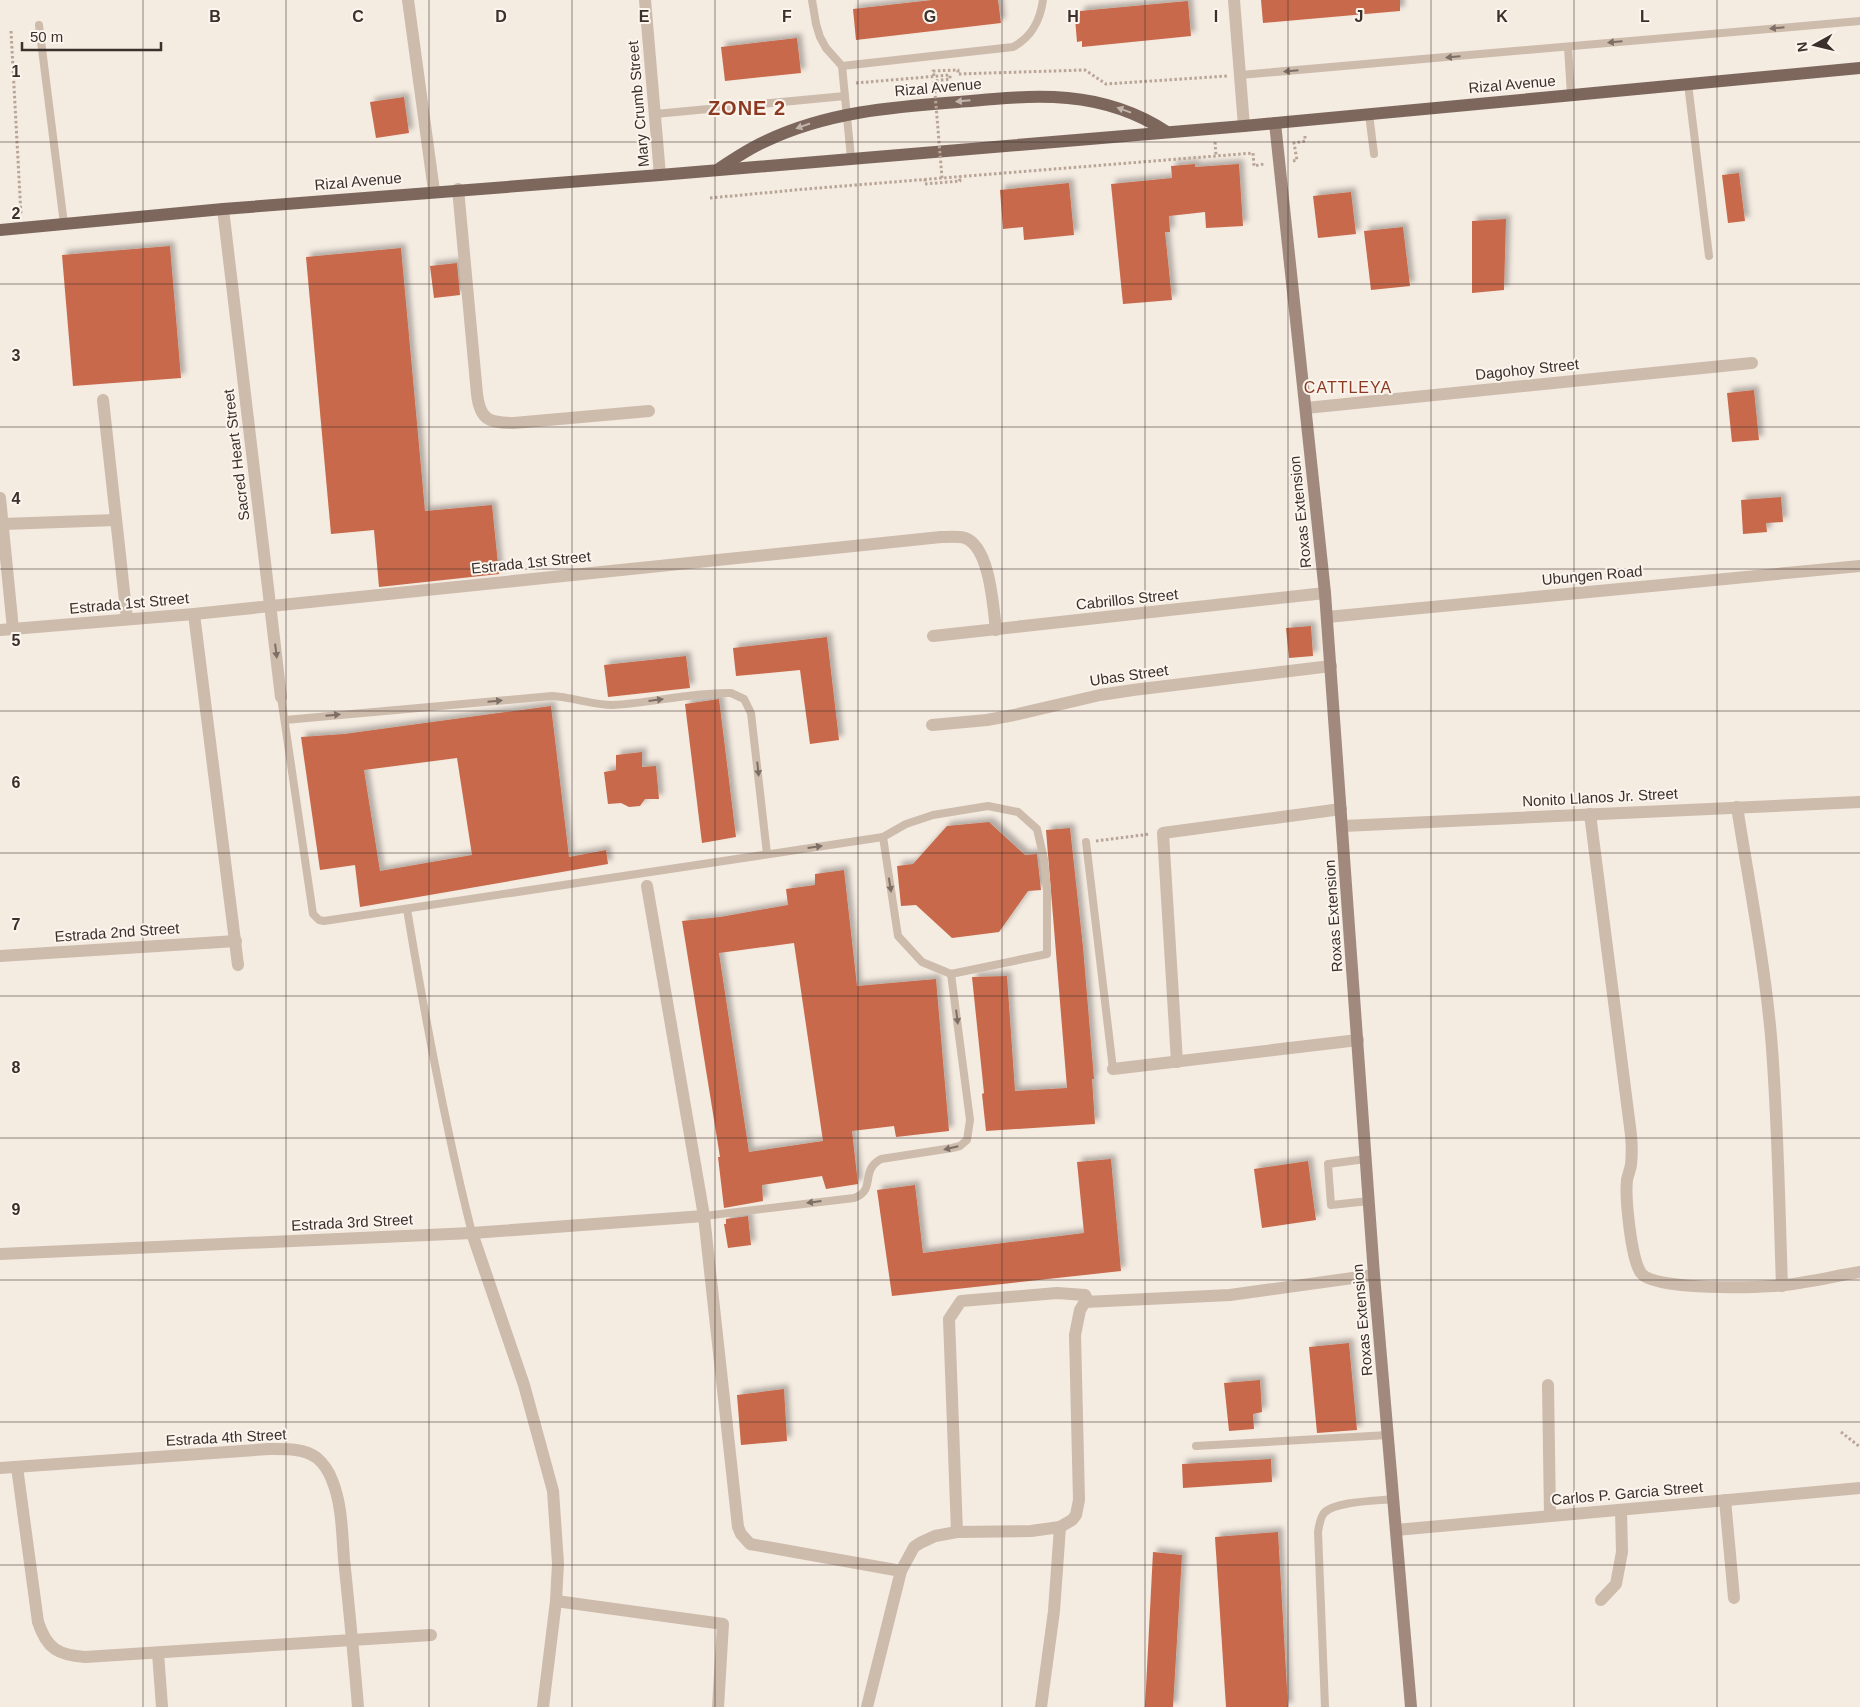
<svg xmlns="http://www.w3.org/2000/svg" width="1860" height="1707" viewBox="0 0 1860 1707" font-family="Arial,sans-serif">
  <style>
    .building { fill: #c8694b; fill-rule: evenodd; filter: url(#shadow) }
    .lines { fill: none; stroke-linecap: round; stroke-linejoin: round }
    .path { stroke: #b9a596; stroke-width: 3; stroke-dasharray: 2.5 2.5; stroke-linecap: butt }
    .service { stroke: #cdbbac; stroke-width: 8 }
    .minor { stroke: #cdbbac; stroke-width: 12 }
    .tertiary { stroke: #cdbbac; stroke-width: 12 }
    .secondary { stroke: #a18a7d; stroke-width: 12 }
    .primary { stroke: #7d675c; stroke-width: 12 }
    .path-bridge { stroke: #b9a596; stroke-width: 3; stroke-dasharray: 2.5 2.5; stroke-linecap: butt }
    .oneway { fill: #7d6f65 }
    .oneway2 { fill: #c2b5ac }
    .grid { fill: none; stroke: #3b302b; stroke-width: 1; stroke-opacity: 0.55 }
    .labels { text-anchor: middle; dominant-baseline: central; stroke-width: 4; stroke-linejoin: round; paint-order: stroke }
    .street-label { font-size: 15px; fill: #3b302b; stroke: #fbf5ee }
    .neighbourhood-label { font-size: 16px; letter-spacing: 1px; fill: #8c3b22; stroke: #fbf5ee }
    .district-label { font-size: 20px; font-weight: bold; letter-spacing: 1px; fill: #8c3b22; stroke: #fbf5ee }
    .grid-label { font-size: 16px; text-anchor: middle; font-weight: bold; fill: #3b302b; stroke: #fbf5ee; stroke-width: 4; stroke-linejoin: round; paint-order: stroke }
  </style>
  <defs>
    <filter id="shadow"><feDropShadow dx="4.5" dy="-4.5" stdDeviation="2.5" flood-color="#0004"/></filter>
  </defs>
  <rect width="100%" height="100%" fill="#f4ebe1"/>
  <g class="building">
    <path d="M 932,0 L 998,0 L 1001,23 L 856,40 L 853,9 Z"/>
    <path d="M 1261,0 L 1400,0 L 1400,11 L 1263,23 Z"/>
    <path d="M 1188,1 L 1191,36 L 1082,47 L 1082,41 L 1077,42 L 1075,18 L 1080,17 L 1080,11 Z"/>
    <path d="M 797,38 L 801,73 L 725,81 L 721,47 Z"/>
    <path d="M 404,97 L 409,133 L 376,138 L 370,102 Z"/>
    <path d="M 1195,164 L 1195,167 L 1239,164 L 1243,226 L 1206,228 L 1205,212 L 1169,216 L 1170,232 L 1165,232 L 1172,300 L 1123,304 L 1111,184 L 1172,178 L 1171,166 Z"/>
    <path d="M 1739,173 L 1745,221 L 1728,223 L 1722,175 Z"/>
    <path d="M 1069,183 L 1074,235 L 1024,240 L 1023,227 L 1003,229 L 1000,190 Z"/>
    <path d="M 1351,192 L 1356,234 L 1318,238 L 1313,196 Z"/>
    <path d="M 1506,219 L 1504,290 L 1472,293 L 1472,221 Z"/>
    <path d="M 1403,227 L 1410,286 L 1371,290 L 1364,231 Z"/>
    <path d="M 170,246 L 181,378 L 73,386 L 62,255 Z"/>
    <path d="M 401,248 L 425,511 L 492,505 L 499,574 L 379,587 L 374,530 L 331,534 L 306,257 Z"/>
    <path d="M 457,263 L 460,295 L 434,298 L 430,266 Z"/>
    <path d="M 1754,390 L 1759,440 L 1732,442 L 1727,393 Z"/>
    <path d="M 1781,497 L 1783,522 L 1766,523 L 1767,532 L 1743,534 L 1741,500 Z"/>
    <path d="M 1311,626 L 1313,656 L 1289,658 L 1286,628 Z"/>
    <path d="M 827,637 L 839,740 L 810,744 L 800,670 L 736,676 L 733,648 Z"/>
    <path d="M 686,656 L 690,688 L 608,697 L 604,665 Z"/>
    <path d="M 719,699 L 736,837 L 702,843 L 685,704 Z"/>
    <path d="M 551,706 L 569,857 L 606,850 L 608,864 L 360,907 L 355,865 L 320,870 L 301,737 L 344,734 ZM 457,758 L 472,855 L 380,871 L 364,770 Z"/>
    <path d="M 642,752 L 642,767 L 656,766 L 659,799 L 645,799 L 640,806 L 629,807 L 621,803 L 608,804 L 604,772 L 616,770 L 616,755 Z"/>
    <path d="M 989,822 L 1025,855 L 1037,854 L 1041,890 L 1028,891 L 999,932 L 952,938 L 916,905 L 901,906 L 897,866 L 913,864 L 947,826 Z"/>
    <path d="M 1070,828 L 1083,947 L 1094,1079 L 1092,1079 L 1095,1124 L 986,1131 L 982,1094 L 984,1093 L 972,977 L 1007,976 L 1015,1091 L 1067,1088 L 1046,830 Z"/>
    <path d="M 844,870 L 857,986 L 936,979 L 949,1131 L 896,1137 L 894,1126 L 852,1131 L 858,1184 L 826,1189 L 822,1176 L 762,1185 L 763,1201 L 724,1208 L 718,1157 L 720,1157 L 682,921 L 720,917 L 788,905 L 786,889 L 815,885 L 815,874 ZM 794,943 L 823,1141 L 749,1152 L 719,953 Z"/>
    <path d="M 1111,1159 L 1121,1271 L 892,1296 L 877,1190 L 915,1185 L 923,1253 L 1084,1233 L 1077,1162 Z"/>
    <path d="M 1308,1161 L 1316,1220 L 1262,1228 L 1254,1169 Z"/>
    <path d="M 748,1216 L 751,1245 L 728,1248 L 724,1224 L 726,1224 L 726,1219 Z"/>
    <path d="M 1349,1343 L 1357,1430 L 1317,1433 L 1309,1347 Z"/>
    <path d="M 1260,1380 L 1262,1412 L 1253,1414 L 1254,1429 L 1229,1431 L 1224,1383 Z"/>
    <path d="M 784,1389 L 787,1441 L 741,1445 L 737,1395 Z"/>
    <path d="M 1271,1459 L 1272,1482 L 1183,1488 L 1182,1464 Z"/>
    <path d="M 1278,1532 L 1288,1707 L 1226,1707 L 1215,1537 Z"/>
    <path d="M 1153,1552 L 1182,1555 L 1173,1707 L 1145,1707 Z"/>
  </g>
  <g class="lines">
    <g class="path">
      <path d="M 11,31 L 21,215"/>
      <path d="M 934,76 L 933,71 L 958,70 L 958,74 L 1085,70 L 1106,84 L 1227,76"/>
      <path d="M 856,83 L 950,75 L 950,79 L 934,81"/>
      <path d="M 1215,142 L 1216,156"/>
      <path d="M 1293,161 L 1297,160 L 1294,143 L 1305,141 L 1305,136"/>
      <path d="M 925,179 L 925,184 L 960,181 L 959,176"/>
      <path d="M 710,198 L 806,189 L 1253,153 L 1254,166 L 1264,164"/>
      <path d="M 1096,841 L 1150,834"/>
      <path d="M 1841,1432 L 1860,1447"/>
    </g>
    <g class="service">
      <path d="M 812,0 L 816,24 L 820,37 L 826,48 L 842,66 L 851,158"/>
      <path d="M 39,25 L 64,224"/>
      <path d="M 1568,47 L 1571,95"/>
      <path d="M 842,66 L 1013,47 C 1032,37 1040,21 1043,0"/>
      <path d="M 1240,75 L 1860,21"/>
      <path d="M 1688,84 L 1709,256"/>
      <path d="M 655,114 L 845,96"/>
      <path d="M 1369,114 L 1374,154"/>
      <path d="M 281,697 L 313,914 L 319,920 L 324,921 L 883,837 L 906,824 L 933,815 L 988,806 L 1018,812 L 1037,829 L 1044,859 L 1047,891 L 1047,954 L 951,974"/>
      <path d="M 285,720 L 552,696 C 572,697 592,705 613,705 C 652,703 692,692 731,693 L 744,699 L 751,713 L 767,854"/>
      <path d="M 1086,842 L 1113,1069"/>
      <path d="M 407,909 C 425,1018 445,1126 472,1233"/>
      <path d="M 1366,1159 L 1328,1164 L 1331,1205 L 1369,1201"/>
      <path d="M 704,1216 L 854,1198 C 877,1190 859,1171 881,1159 L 952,1148 L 960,1146 L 967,1140 L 970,1120 L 951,974 L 922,962 L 898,936 L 883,837"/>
      <path d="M 1196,1446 L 1388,1435"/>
      <path d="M 1325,1707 L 1318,1532 C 1319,1526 1320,1518 1324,1513 C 1335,1501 1377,1501 1394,1499"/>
    </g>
    <g class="minor">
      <path d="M 408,0 L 434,191"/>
      <path d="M 645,0 L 660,175"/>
      <path d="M 458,189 L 477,394 C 480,420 489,423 514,423 L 649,411"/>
      <path d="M 223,209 L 281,697"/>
      <path d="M 103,400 L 127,619"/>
      <path d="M 1306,408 L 1752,363"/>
      <path d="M 0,498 L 13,629"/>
      <path d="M 3,524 L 116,520"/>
      <path d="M 194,614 L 238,965"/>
      <path d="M 1327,617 L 1860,566"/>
      <path d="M 0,630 L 194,614 L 941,537 C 948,537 958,536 965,538 C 990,547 993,606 996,630"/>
      <path d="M 933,636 L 1325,593"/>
      <path d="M 932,725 L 987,720 L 1014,715 L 1100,695 L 1133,690 L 1331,666"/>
      <path d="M 1737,807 C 1749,883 1764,959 1771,1036 C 1778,1119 1779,1202 1782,1286"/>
      <path d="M 1590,814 L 1631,1135 C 1632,1145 1632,1155 1631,1165 C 1630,1170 1628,1175 1627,1180 C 1625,1197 1631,1259 1641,1273 C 1653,1291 1762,1288 1785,1285 C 1811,1282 1835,1276 1860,1272"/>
      <path d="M 1343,826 L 1860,802"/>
      <path d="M 647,886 L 704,1216 L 738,1527 L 741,1534 L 750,1544 L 901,1571"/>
      <path d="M 0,956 L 236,941"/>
      <path d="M 1177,1062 L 1163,833 L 1341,809"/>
      <path d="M 1113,1069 L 1358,1040"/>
      <path d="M 472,1233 L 524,1385 L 553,1491 L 558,1563 L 556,1601 L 543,1707"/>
      <path d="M 0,1254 L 472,1233 L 704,1216"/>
      <path d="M 1548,1385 L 1550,1516"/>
      <path d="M 17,1467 L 38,1622 C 47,1649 58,1655 85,1657 L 431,1635"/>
      <path d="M 0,1468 L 269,1449 C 284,1449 304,1448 317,1458 C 323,1463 329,1472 332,1480 C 342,1504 342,1533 344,1559 C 349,1608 354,1657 358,1707"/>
      <path d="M 1725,1500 L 1734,1598"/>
      <path d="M 1396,1530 L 1860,1488"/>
      <path d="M 957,1532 L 949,1319 L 961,1301 L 1057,1293 L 1085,1295 L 1088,1301"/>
      <path d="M 1601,1600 L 1616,1584 L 1622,1552 L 1621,1510"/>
      <path d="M 556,1601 L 723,1624 L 718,1707"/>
      <path d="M 158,1653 L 162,1707"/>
      <path d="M 867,1707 L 901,1571 L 914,1547 L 920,1543 L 935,1536 L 957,1532 L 1031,1531 L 1060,1527 L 1072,1520 L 1076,1515 L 1079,1500 L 1075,1335 L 1080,1310 L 1085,1302 L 1230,1295 L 1374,1275"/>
      <path d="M 1041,1707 L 1054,1611 L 1060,1527"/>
    </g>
    <path class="tertiary" d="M 1234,0 L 1244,126"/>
    <path class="secondary" d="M 1275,123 L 1325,593 L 1374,1275 L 1411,1707"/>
    <g class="primary">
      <path d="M 720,168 C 735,158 750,148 766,141 C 827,112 892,107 958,102 C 1034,95 1100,88 1167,132"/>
      <path d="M 0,230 L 223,209 L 660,175 L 1244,126 L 1860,68"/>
    </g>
    <path class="path-bridge" d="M 934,81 L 942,178"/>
  </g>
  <defs><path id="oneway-solid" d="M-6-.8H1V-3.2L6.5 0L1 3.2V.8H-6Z" transform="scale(1.25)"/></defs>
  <g class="oneway">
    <use href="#oneway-solid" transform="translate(1777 28) rotate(175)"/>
    <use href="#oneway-solid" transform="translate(1615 42) rotate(175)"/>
    <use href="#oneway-solid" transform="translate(1453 57) rotate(175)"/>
    <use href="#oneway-solid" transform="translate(1291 71) rotate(175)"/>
    <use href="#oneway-solid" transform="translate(276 651) rotate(83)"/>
    <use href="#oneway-solid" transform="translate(656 700) rotate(-7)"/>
    <use href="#oneway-solid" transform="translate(495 701) rotate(-5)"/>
    <use href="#oneway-solid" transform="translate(333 715) rotate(-5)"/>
    <use href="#oneway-solid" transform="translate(758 769) rotate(84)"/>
    <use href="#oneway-solid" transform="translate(815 847) rotate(-8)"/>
    <use href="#oneway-solid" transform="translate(890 885) rotate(81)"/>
    <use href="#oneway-solid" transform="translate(957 1017) rotate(83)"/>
    <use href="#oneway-solid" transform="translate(951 1148) rotate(167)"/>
    <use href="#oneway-solid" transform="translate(814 1202) rotate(173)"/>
  </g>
  <g class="oneway2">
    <use href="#oneway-solid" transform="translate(963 101) rotate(175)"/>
    <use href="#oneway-solid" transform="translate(1124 110) rotate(-160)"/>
    <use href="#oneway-solid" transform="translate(803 126) rotate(161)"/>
  </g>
  <path class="grid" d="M 143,0 L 143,1707M 286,0 L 286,1707M 429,0 L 429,1707M 572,0 L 572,1707M 715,0 L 715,1707M 858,0 L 858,1707M 1002,0 L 1002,1707M 1145,0 L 1145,1707M 1288,0 L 1288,1707M 1431,0 L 1431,1707M 1574,0 L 1574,1707M 1717,0 L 1717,1707M 0,142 L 1860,142M 0,284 L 1860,284M 0,427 L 1860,427M 0,569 L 1860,569M 0,711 L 1860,711M 0,853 L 1860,853M 0,996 L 1860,996M 0,1138 L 1860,1138M 0,1280 L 1860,1280M 0,1422 L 1860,1422M 0,1565 L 1860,1565"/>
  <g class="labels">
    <g class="street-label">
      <text transform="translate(1512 84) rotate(-5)">Rizal Avenue</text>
      <text transform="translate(938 87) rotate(-5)">Rizal Avenue</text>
      <text transform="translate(638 104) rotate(-95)">Mary Crumb Street</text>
      <text transform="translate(358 181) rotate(-5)">Rizal Avenue</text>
      <text transform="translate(1527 369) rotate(-6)">Dagohoy Street</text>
      <text transform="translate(236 455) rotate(-97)">Sacred Heart Street</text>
      <text transform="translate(1300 512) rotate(-96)">Roxas Extension</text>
      <text transform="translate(531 562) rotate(-6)">Estrada 1st Street</text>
      <text transform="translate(1592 575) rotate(-5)">Ubungen Road</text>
      <text transform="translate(1127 599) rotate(-6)">Cabrillos Street</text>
      <text transform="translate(129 603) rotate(-5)">Estrada 1st Street</text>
      <text transform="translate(1129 675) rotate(-8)">Ubas Street</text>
      <text transform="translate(1600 797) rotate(-3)">Nonito Llanos Jr. Street</text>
      <text transform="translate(1333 916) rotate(-94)">Roxas Extension</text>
      <text transform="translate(117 932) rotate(-4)">Estrada 2nd Street</text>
      <text transform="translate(352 1222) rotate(-3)">Estrada 3rd Street</text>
      <text transform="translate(1362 1320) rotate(-95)">Roxas Extension</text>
      <text transform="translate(226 1437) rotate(-3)">Estrada 4th Street</text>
      <text transform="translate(1627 1493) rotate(-5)">Carlos P. Garcia Street</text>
    </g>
    <g class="neighbourhood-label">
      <text x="1348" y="387">CATTLEYA</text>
    </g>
    <g class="district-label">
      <text x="747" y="108">ZONE 2</text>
    </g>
  </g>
  <g class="grid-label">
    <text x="215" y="22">B</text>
    <text x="358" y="22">C</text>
    <text x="501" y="22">D</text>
    <text x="644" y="22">E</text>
    <text x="787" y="22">F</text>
    <text x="930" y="22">G</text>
    <text x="1073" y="22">H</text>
    <text x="1216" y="22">I</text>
    <text x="1359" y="22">J</text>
    <text x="1502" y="22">K</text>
    <text x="1645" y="22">L</text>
    <text x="16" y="77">1</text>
    <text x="16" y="219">2</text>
    <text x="16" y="361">3</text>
    <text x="16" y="504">4</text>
    <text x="16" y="646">5</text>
    <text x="16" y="788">6</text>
    <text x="16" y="930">7</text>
    <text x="16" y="1073">8</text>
    <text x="16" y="1215">9</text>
  </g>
  <g transform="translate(1815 45) rotate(262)" stroke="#fbf5ee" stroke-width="4" paint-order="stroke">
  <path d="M0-4L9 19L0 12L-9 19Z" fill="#3b302b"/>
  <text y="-8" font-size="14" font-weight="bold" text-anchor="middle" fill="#3b302b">N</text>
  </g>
  <path d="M22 42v8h139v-8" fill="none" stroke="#3b302b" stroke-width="2.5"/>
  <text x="30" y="42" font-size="15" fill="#3b302b" stroke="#fbf5ee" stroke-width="4" paint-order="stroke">50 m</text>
</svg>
